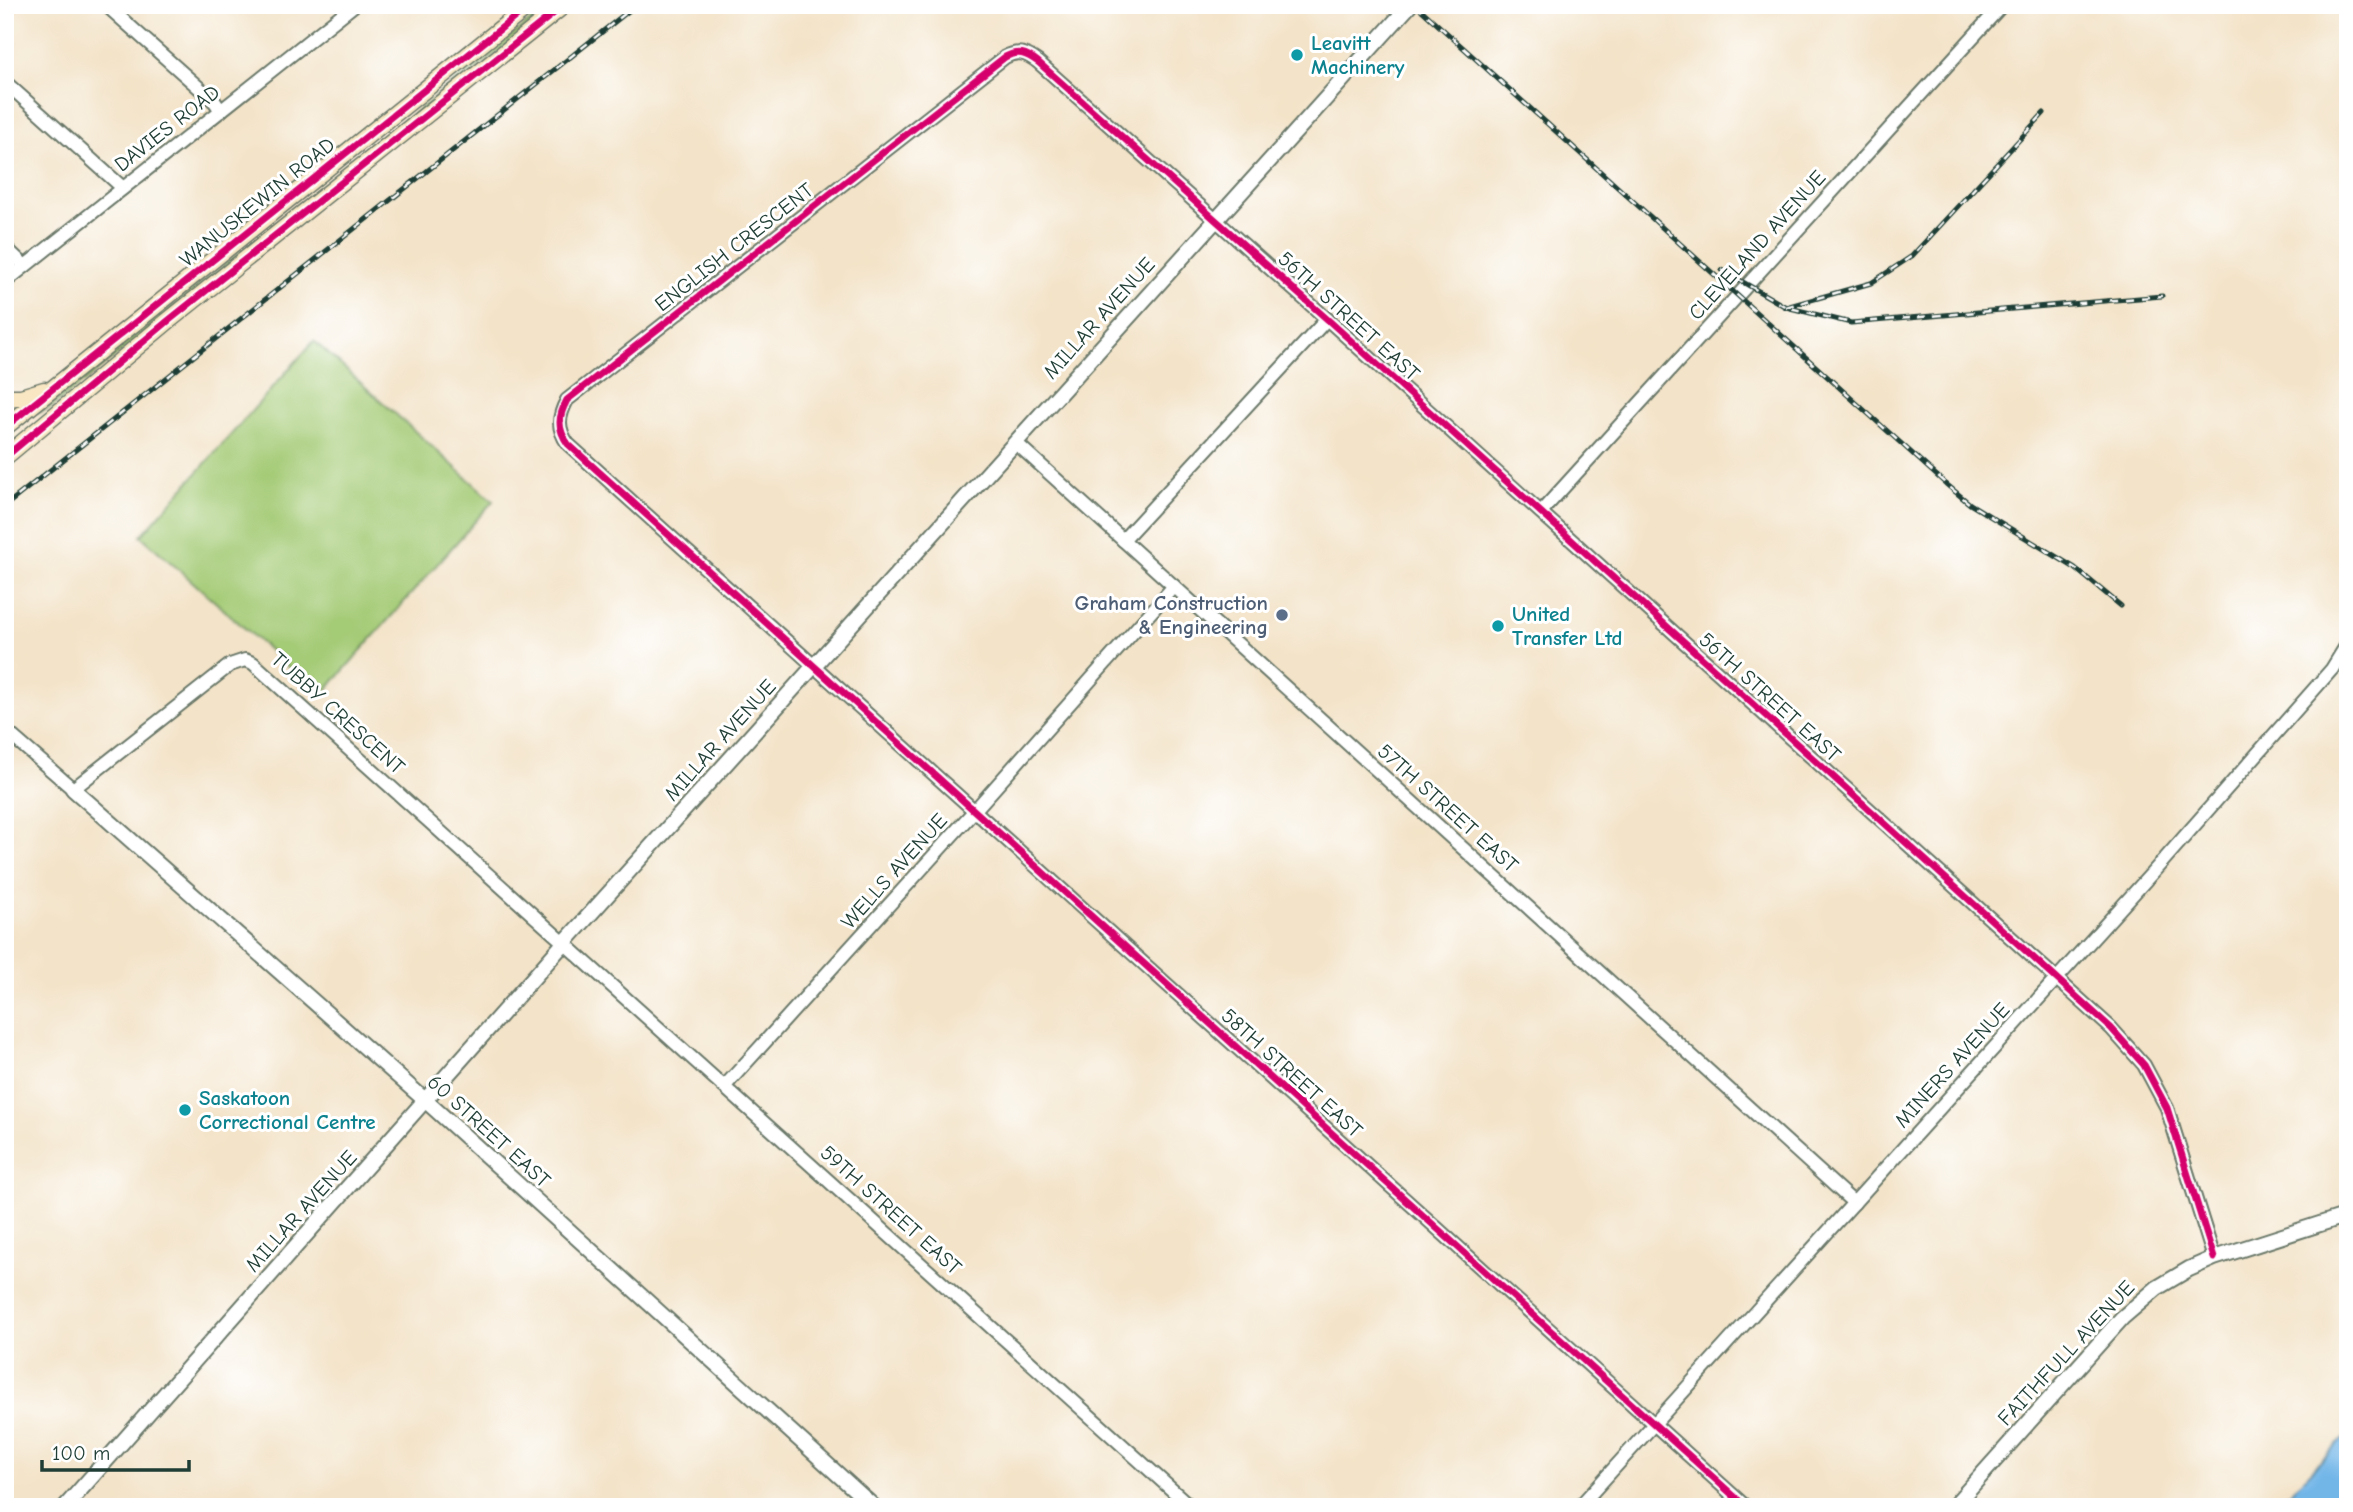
<svg xmlns="http://www.w3.org/2000/svg" width="2353" height="1512" viewBox="0 0 2353 1512" font-family="'Comic Neue',sans-serif">
  <style>
    .green { fill: #a4cb76; stroke: #628455; stroke-width: 2 }
    .water { fill: #72b6e8; stroke: #487a8e; stroke-width: 2 }
    .lines { fill: none; stroke-linecap: round; stroke-linejoin: round }
    .minor-casing { stroke: #697768; stroke-width: 16 }
    .tertiary-casing { stroke: #697768; stroke-width: 18 }
    .secondary-casing { stroke: #697768; stroke-width: 19 }
    .minor { stroke: #fff; stroke-width: 12 }
    .tertiary { stroke: #fff; stroke-width: 14 }
    .secondary { stroke: #f9e7c3; stroke-width: 16 }
    .rail-casing { stroke: #1f3d34; stroke-width: 5 }
    .rail { stroke: #fff; stroke-width: 2.5; stroke-dasharray: 8; stroke-linecap: butt }
    .cycleway-casing { stroke: #fff; stroke-width: 11 }
    .cycleway { stroke: #d6006c; stroke-width: 7 }
    .culture-dot { fill: #0f9aa8; stroke: #fff; stroke-width: 2.5 }
    .service-dot { fill: #5c6f8a; stroke: #fff; stroke-width: 2.5 }
    .labels { text-anchor: middle; dominant-baseline: central; stroke-width: 6; stroke-linejoin: round; paint-order: stroke }
    .culture-label { font-size: 21px; font-weight: bold; fill: #0d838f; stroke: #fff; text-anchor: start }
    .street-label { font-size: 21px; fill: #1f3d34; stroke: #fff }
    .service-label { font-size: 21px; font-weight: bold; fill: #4e5e75; stroke: #fff; text-anchor: end }
  </style>
  <rect width="100%" height="100%" fill="#fff"/>
  <filter id="ink" filterUnits="userSpaceOnUse"><feTurbulence type="fractalNoise" baseFrequency=".0143" numOctaves="2"/><feDisplacementMap in="SourceGraphic" scale="14" xChannelSelector="R" yChannelSelector="G"/><feConvolveMatrix kernelMatrix="1 2 1 2 8 2 1 2 1" color-interpolation-filters="sRGB"/></filter>
  <filter id="wash" filterUnits="userSpaceOnUse"><feTurbulence type="fractalNoise" baseFrequency=".00686" numOctaves="4" result="noise"/><feDisplacementMap in="SourceGraphic" scale="28" xChannelSelector="R" yChannelSelector="G"/><feGaussianBlur stdDeviation="1.57" result="paint"/><feColorMatrix in="noise" values="0 0 0 0 0 0 0 0 0 0 0 0 0 0 0 0 0 1.4 0 .05"/><feComposite in="paint" operator="in"/></filter>
  <g filter="url(#wash)">
    <rect width="100%" height="100%" fill="#f3e3c8"/>
    <g class="green">
      <path d="M 550,5 L 557,5 L 51,408 L 38,413 Z"/>
      <path d="M 314,341 L 493,501 L 321,696 L 141,536 Z"/>
    </g>
    <path class="water" d="M 2348,1436 L 2348,1507 L 2275,1507 L 2337,1445 Z"/>
  </g>
  <g filter="url(#ink)">
    <g class="lines">
      <g class="minor-casing">
        <g id="minor">
          <path d="M 106,5 L 215,102 L 221,111"/>
          <path d="M 5,82 L 123,188"/>
          <path d="M 5,247 L 25,266"/>
          <path d="M 5,282 L 354,5"/>
          <path d="M 1015,442 L 1854,1203"/>
          <path d="M 1541,512 L 2002,5"/>
          <path d="M 1123,540 L 1327,319"/>
          <path d="M 5,730 L 73,789 L 230,665 L 245,660 L 253,663 L 1191,1507"/>
          <path d="M 725,1086 L 975,810 L 1174,586"/>
          <path d="M 1579,1507 L 2163,861 L 2332,669 L 2348,643"/>
          <path d="M 1746,1507 L 568,444 C 557,428 558,417 567,400 L 1005,57 C 1018,50 1026,53 1038,62 L 1327,319 L 2111,1028 L 2144,1065 L 2167,1108 L 2214,1258"/>
        </g>
      </g>
      <g class="tertiary-casing">
        <g id="tertiary">
          <path d="M 73,789 L 426,1101 L 874,1507"/>
          <path d="M 65,1507 L 565,942 L 1410,5"/>
          <path d="M 1953,1507 L 2122,1318 L 2157,1288 L 2189,1269 L 2214,1258 L 2348,1215"/>
        </g>
      </g>
      <g class="secondary-casing">
        <g id="secondary">
          <path d="M 5,397 L 21,397 L 44,390"/>
          <path d="M 5,427 L 530,5"/>
          <path d="M 5,457 L 168,321 L 564,5"/>
        </g>
      </g>
      <use href="#minor" class="minor"/>
      <use href="#tertiary" class="tertiary"/>
      <use href="#secondary" class="secondary"/>
      <g class="rail-casing">
        <g id="rail">
          <path d="M 1416,5 L 1946,484 L 1970,504 L 2075,568 L 2121,606"/>
          <path d="M 1722,270 L 1786,307 L 1851,323 L 2162,296"/>
          <path d="M 1786,307 L 1871,283 L 1912,256 L 2044,113"/>
          <path d="M 5,506 L 636,5"/>
        </g>
      </g>
      <use href="#rail" class="rail"/>
      <g class="cycleway-casing">
        <g id="cycleway">
          <path d="M 5,427 L 530,5"/>
          <path d="M 5,457 L 168,321 L 564,5"/>
          <path d="M 1746,1507 L 568,444 C 557,428 558,417 567,400 L 1005,57 C 1018,50 1026,53 1038,62 L 1327,319 L 2111,1028 L 2144,1065 L 2167,1108 L 2214,1258"/>
        </g>
      </g>
      <use href="#cycleway" class="cycleway"/>
    </g>
  </g>
  <g class="culture-dot">
    <circle cx="1297" cy="55" r="7"/>
    <circle cx="1498" cy="626" r="7"/>
    <circle cx="185" cy="1110" r="7"/>
  </g>
  <circle class="service-dot" cx="1282" cy="615" r="7"/>
  <g class="labels">
    <g class="culture-label">
      <text x="1311" y="43">Leavitt<tspan x="1311" dy="24">Machinery</tspan></text>
      <text x="1512" y="614">United<tspan x="1512" dy="24">Transfer Ltd</tspan></text>
      <text x="199" y="1098">Saskatoon<tspan x="199" dy="24">Correctional Centre</tspan></text>
    </g>
    <g class="street-label">
      <text transform="translate(167 128) rotate(-38)">DAVIES ROAD</text>
      <text transform="translate(257 202) rotate(-39)">WANUSKEWIN ROAD</text>
      <text transform="translate(1757 245) rotate(-48)">CLEVELAND AVENUE</text>
      <text transform="translate(734 247) rotate(-38)">ENGLISH CRESCENT</text>
      <text transform="translate(1349 316) rotate(42)">56TH STREET EAST</text>
      <text transform="translate(1099 318) rotate(-48)">MILLAR AVENUE</text>
      <text transform="translate(1770 697) rotate(42)">56TH STREET EAST</text>
      <text transform="translate(338 713) rotate(42)">TUBBY CRESCENT</text>
      <text transform="translate(720 740) rotate(-48)">MILLAR AVENUE</text>
      <text transform="translate(1448 808) rotate(42)">57TH STREET EAST</text>
      <text transform="translate(894 871) rotate(-48)">WELLS AVENUE</text>
      <text transform="translate(1952 1065) rotate(-48)">MINERS AVENUE</text>
      <text transform="translate(1292 1073) rotate(42)">58TH STREET EAST</text>
      <text transform="translate(489 1131) rotate(42)">60 STREET EAST</text>
      <text transform="translate(891 1210) rotate(42)">59TH STREET EAST</text>
      <text transform="translate(301 1211) rotate(-48)">MILLAR AVENUE</text>
      <text transform="translate(2066 1353) rotate(-47)">FAITHFULL AVENUE</text>
    </g>
    <g class="service-label">
      <text x="1268" y="603">Graham Construction<tspan x="1268" dy="24">&amp; Engineering</tspan></text>
    </g>
  </g>
  <rect width="2353" height="1512" fill="none" stroke="#fff" stroke-width="28"/>
  <path d="M42 1460v10h147v-10" fill="none" stroke="#1f3d34" stroke-width="3.5"/>
  <text x="52" y="1460" font-size="21" fill="#1f3d34" stroke="#ffffff" stroke-width="5" paint-order="stroke">100 m</text>
</svg>
